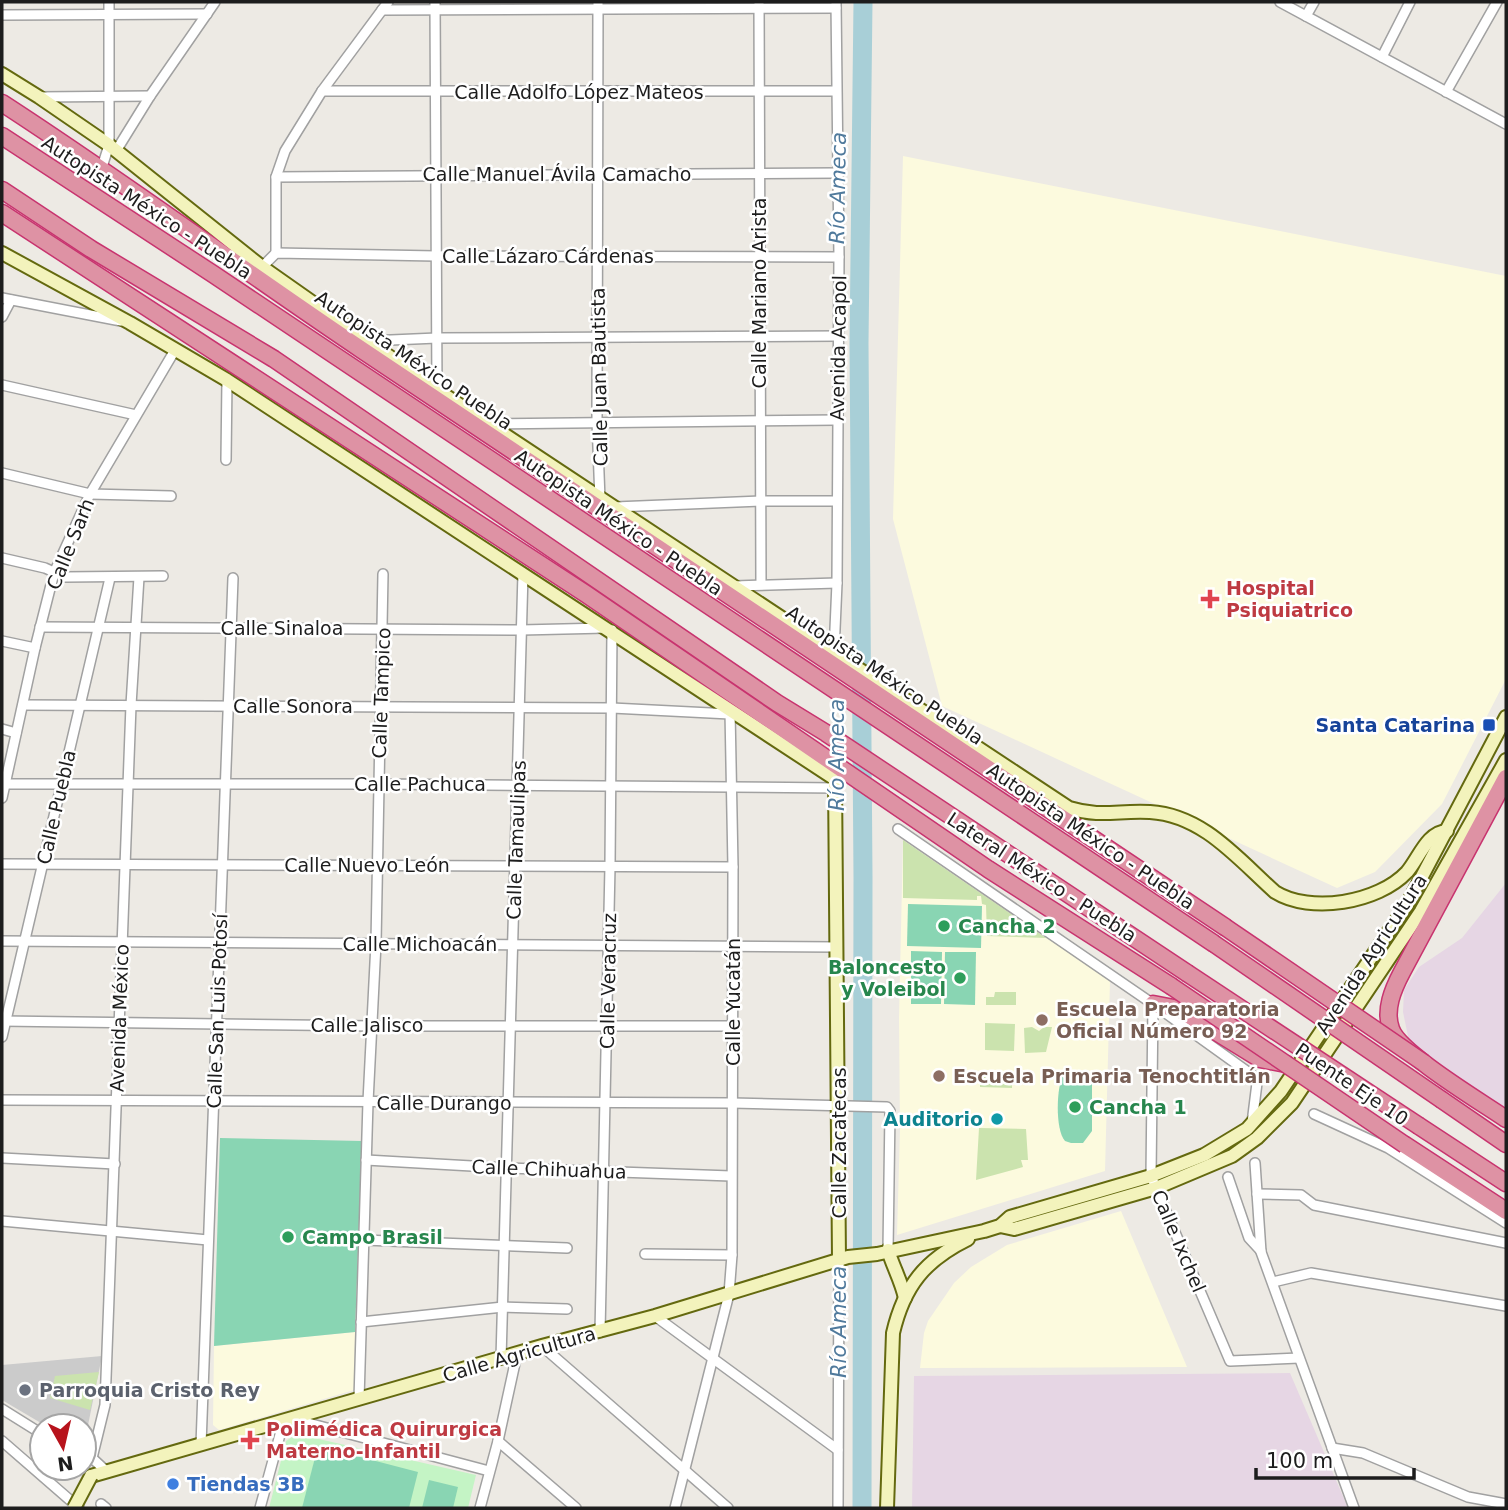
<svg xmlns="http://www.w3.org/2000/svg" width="1508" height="1510" viewBox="0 0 1508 1510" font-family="'DejaVu Sans',sans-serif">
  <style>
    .industrial { fill: #e6d6e4 }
    .education { fill: #fcfade }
    .religious { fill: #cbcbcb }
    .grass { fill: #cbe3ae }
    .park { fill: #c4f4c5 }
    .pitch { fill: #89d5b3 }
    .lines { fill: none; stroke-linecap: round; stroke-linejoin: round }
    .river { stroke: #a8cfd7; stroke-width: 19 }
    .street-casing { stroke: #a1a1a1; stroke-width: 12 }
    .secondary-casing { stroke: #64690f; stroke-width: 16 }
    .highway-casing { stroke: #c8346f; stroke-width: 19 }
    .street { stroke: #fff; stroke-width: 9 }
    .secondary { stroke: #f3f3bc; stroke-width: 12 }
    .highway { stroke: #de92a4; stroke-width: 16 }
    .secondary-bridge-casing { stroke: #64690f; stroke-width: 16; stroke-linecap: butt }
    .highway-bridge-casing { stroke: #c8346f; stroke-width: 19; stroke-linecap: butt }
    .secondary-bridge { stroke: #f3f3bc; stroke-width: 12 }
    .highway-bridge { stroke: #de92a4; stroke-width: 16 }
    .health-dot { fill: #e0444e; stroke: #fff; stroke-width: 2.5 }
    .transit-dot { fill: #1a4fb4; stroke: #fff; stroke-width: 2.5 }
    .leisure-dot { fill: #2e9e5b; stroke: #fff; stroke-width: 2.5 }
    .education-dot { fill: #8d6e63; stroke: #fff; stroke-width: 2.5 }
    .culture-dot { fill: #0f9aa8; stroke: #fff; stroke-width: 2.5 }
    .worship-dot { fill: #6b7280; stroke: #fff; stroke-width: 2.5 }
    .shop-dot { fill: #3f7fe0; stroke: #fff; stroke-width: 2.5 }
    .labels { text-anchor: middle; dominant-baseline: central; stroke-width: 5; stroke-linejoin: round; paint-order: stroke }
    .street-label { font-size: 19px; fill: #1d1d1d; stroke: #fff }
    .health-label { font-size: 19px; font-weight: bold; fill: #be3a42; stroke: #fff; text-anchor: start }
    .transit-label { font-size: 19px; font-weight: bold; fill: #164399; stroke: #fff; text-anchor: end }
    .leisure-label { font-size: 19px; font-weight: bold; fill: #27864d; stroke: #fff; text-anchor: start }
    .education-label { font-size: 19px; font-weight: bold; fill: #785e54; stroke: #fff; text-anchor: start }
    .culture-label { font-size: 19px; font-weight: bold; fill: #0d838f; stroke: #fff; text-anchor: end }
    .worship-label { font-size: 19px; font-weight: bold; fill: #5b616d; stroke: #fff; text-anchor: start }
    .shop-label { font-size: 19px; font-weight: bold; fill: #366cbe; stroke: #fff; text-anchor: start }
    .water-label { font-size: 21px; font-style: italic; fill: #507a9c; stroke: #fff }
  </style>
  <rect width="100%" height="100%" fill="#edeae4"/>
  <g class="industrial">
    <path d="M 1506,883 L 1506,1109 L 1426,1057 L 1409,1041 L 1403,1012 L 1404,990 L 1419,967 L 1462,938 Z"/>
    <path d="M 1290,1373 L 1348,1508 L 912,1508 L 914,1376 Z"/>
  </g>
  <g class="education">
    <path d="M 903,156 L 1506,276 L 1506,679 L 1442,804 L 1375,872 L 1337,888 L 942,706 L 893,519 Z"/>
    <path d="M 903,840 L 1110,981 L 1105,1171 L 897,1235 L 900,1131 L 899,1018 Z"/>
    <path d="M 1121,1211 L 1187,1367 L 920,1368 L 924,1333 L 928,1321 L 954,1283 L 971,1267 L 1007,1245 Z"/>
    <path d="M 355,1332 L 354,1390 L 219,1430 L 213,1425 L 214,1346 Z"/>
  </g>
  <path class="religious" d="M 102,1356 L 84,1445 L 84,1426 L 46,1426 L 2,1400 L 2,1365 Z"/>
  <g class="grass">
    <path d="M 903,840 L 1046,938 L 987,936 L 986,905 L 982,904 L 981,896 L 977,896 L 977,900 L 903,898 Z"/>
    <path d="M 995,992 L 1016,992 L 1016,1005 L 986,1005 L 986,997 L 994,997 Z"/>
    <path d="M 985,1023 L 1015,1024 L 1014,1051 L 985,1050 Z"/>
    <path d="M 1032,1027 L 1039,1031 L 1044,1027 L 1052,1027 L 1046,1052 L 1025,1053 L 1024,1028 Z"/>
    <path d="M 980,1072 L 1012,1072 L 1012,1088 L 980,1087 Z"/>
    <path d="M 979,1128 L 1026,1129 L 1028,1160 L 1021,1160 L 1023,1167 L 976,1180 Z"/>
    <path d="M 99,1372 L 90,1410 L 50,1398 L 55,1376 Z"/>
  </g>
  <path class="park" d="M 297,1434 L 476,1475 L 468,1508 L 269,1508 L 286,1441 Z"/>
  <g class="pitch">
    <path d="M 908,904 L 982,906 L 981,948 L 907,946 Z"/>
    <path d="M 911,951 L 942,952 L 941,1004 L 911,1004 Z"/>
    <path d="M 945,952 L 976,952 L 975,1005 L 944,1004 Z"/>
    <path d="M 1074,1070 L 1084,1072 L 1092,1082 L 1092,1131 L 1083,1143 L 1071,1143 L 1065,1141 C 1055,1130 1056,1086 1064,1073 Z"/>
    <path d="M 220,1138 L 362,1141 L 355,1332 L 214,1346 Z"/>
    <path d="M 318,1446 L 418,1472 L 409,1508 L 302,1508 Z"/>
    <path d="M 429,1480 L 458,1487 L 453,1508 L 422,1508 Z"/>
  </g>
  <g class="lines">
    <path class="river" d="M 862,1508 L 863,877 L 859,343 L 863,2"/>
    <g class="street-casing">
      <g id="street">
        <path d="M 435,2 L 437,390"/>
        <path d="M 598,2 L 597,421 L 600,500"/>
        <path d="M 759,2 L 761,584"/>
        <path d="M 1280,2 L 1506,124"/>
        <path d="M 382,10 L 836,8"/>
        <path d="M 2,15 L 207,14"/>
        <path d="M 1306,16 L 1314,2"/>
        <path d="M 1382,57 L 1410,2"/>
        <path d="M 322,91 L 836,91"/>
        <path d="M 1446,92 L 1497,2"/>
        <path d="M 40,97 L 150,96"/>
        <path d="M 116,151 L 150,96 L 215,2"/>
        <path d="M 102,167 L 109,145 L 109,2"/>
        <path d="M 276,177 L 837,173"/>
        <path d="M 276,253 L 276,177 L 285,151 L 322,91 L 388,2"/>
        <path d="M 262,267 L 276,253 L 436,256 L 839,257"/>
        <path d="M 2,298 L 121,321"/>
        <path d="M 2,317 L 11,300"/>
        <path d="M 368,341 L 437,338 L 838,336"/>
        <path d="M 2,385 L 136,415"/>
        <path d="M 489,424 L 837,420"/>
        <path d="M 226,460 L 227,380"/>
        <path d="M 2,473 L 90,494 L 171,496"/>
        <path d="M 615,507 L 761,501 L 837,501"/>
        <path d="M 2,558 L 45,568 L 65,577 L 163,576"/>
        <path d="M 734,586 L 837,583"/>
        <path d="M 40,627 L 521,630 L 606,628"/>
        <path d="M 2,641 L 35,648"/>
        <path d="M 834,652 L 837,583 L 839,257 L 836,2"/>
        <path d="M 23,705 L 612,708 L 730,714"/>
        <path d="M 2,729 L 16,733"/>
        <path d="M 5,784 L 378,784 L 836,788"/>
        <path d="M 2,798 L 35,648 L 54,573 L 90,494 L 175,350"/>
        <path d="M 898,829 L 1153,1004 L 1252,1075 L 1257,1083 L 1252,1123"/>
        <path d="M 2,864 L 733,867"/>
        <path d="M 2,941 L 837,947"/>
        <path d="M 1153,1004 L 1151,1176 L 1156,1188 L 1230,1361 L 1299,1358"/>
        <path d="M 2,1021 L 373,1026 L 732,1026"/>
        <path d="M 2,1037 L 110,578"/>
        <path d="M 2,1100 L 732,1103 L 887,1107 L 890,1111 L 888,1250"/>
        <path d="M 1314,1114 L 1388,1148 L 1506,1223"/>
        <path d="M 2,1158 L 115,1164"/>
        <path d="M 366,1160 L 507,1168 L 731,1176"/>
        <path d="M 1255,1163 L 1261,1252 L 1354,1508"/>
        <path d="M 1228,1177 L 1249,1238 L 1261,1251"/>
        <path d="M 1257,1194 L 1301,1195 L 1314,1205 L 1506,1243"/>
        <path d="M 2,1221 L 208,1240"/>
        <path d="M 364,1240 L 567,1248"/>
        <path d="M 645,1254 L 732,1255"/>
        <path d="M 1273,1282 L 1311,1273 L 1506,1306"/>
        <path d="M 655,1316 L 838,1450"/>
        <path d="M 361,1322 L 503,1307 L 567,1309"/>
        <path d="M 600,1332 L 610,866 L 612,630"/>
        <path d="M 542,1346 L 728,1508"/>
        <path d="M 501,1359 L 523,573"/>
        <path d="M 359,1399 L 368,1102 L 376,943 L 383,574"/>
        <path d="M 2,1409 L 42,1434"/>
        <path d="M 293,1419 L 489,1471"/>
        <path d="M 2,1441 L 79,1508"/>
        <path d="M 498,1441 L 576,1508"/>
        <path d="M 201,1445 L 233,578"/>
        <path d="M 1332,1448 L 1363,1453 L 1468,1497 L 1506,1504"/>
        <path d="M 84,1454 L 92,1458 L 106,1471"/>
        <path d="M 92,1458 L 105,1405 L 131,705 L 139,577"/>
        <path d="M 101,1504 L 106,1508"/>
        <path d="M 260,1508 L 284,1420"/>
        <path d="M 480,1508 L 498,1441 L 517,1354"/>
        <path d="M 675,1508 L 729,1294 L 732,1255 L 733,867 L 730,711"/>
        <path d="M 838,1508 L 839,1260"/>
      </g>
    </g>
    <g class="secondary-casing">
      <g id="secondary">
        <path d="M 2,74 L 39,97 L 109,145 L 262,267 L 437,390 L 1069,808 C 1102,818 1118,810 1150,812 C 1203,815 1238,859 1275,892 C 1310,914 1378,903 1407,872 C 1419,858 1427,832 1447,831"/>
        <path d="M 2,253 L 130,323 L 227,380 L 835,779 L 839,1260"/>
        <path d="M 1000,1226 L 1014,1229 L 1156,1188 L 1232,1156 L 1257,1138 L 1292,1103 L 1421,911 L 1506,760"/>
        <path d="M 888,1250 C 893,1267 901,1280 905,1298"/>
        <path d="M 91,1476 L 542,1346 L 655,1316 L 848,1257 L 877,1254 L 984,1231 L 1000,1226 L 1010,1217 L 1151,1176 L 1204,1155 L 1247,1129 L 1281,1091 L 1408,903 L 1506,717"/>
        <path d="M 887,1508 L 893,1333 C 904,1286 925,1260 968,1239"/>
      </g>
    </g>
    <g class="highway-casing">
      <g id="highway">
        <path d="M 2,103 C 124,182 241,269 362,350 C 649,543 937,735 1225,927"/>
        <path d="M 2,136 L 213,274 L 1213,943"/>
        <path d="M 2,190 L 91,249 L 274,359 L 777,703 L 826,733 L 1187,973"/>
        <path d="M 2,213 L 586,594 L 988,869 L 1171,986"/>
        <path d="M 1506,778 L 1402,972 C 1393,989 1384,1010 1391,1029 C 1399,1053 1483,1103 1506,1119"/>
        <path d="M 1153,1004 L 1179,1009 L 1260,1059 L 1286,1064"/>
        <path d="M 1442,1100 L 1506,1144"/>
        <path d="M 1419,1126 L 1506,1183"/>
        <path d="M 1405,1145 L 1506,1211"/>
      </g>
    </g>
    <use href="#street" class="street"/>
    <use href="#secondary" class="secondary"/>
    <use href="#highway" class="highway"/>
    <g class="secondary-bridge-casing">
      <path id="secondary-bridge" d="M 74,1508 L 91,1476"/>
    </g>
    <g class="highway-bridge-casing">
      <g id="highway-bridge">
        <path d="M 1225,927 L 1424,1063"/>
        <path d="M 1213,943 L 1442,1100"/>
        <path d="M 1187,973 L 1419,1126"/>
        <path d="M 1171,986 L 1405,1145"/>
      </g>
    </g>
    <use href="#secondary-bridge" class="secondary-bridge"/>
    <use href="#highway-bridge" class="highway-bridge"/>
  </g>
  <g class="health-dot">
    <path d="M1206.5 588.5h7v7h7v7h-7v7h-7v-7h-7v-7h7z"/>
    <path d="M246.5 1429.5h7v7h7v7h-7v7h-7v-7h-7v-7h7z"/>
  </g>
  <rect class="transit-dot" x="1482" y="718" width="14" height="14" rx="3.5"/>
  <g class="leisure-dot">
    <circle cx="944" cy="926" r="7"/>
    <circle cx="960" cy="978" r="7"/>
    <circle cx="1075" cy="1107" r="7"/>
    <circle cx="288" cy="1237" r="7"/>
  </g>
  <g class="education-dot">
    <circle cx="1042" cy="1020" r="7"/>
    <circle cx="939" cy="1076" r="7"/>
  </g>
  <circle class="culture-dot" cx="997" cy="1119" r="7"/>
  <circle class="worship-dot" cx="25" cy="1390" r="7"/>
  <circle class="shop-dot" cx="173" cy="1484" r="7"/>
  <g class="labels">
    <g class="street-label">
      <text x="579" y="92">Calle Adolfo López Mateos</text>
      <text x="557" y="174">Calle Manuel Ávila Camacho</text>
      <text transform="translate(147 207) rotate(33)">Autopista México - Puebla</text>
      <text x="548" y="256">Calle Lázaro Cárdenas</text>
      <text transform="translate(759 293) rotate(-90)">Calle Mariano Arista</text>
      <text transform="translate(838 348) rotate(-89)">Avenida Acapol</text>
      <text transform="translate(414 360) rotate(34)">Autopista México Puebla</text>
      <text transform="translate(599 377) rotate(-91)">Calle Juan Bautista</text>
      <text transform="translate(619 522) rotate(34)">Autopista México - Puebla</text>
      <text transform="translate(70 544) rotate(-68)">Calle Sarh</text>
      <text x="282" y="628">Calle Sinaloa</text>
      <text transform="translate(885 675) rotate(34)">Autopista México Puebla</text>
      <text transform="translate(381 693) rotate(-88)">Calle Tampico</text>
      <text x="293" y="706">Calle Sonora</text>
      <text x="420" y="784">Calle Pachuca</text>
      <text transform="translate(56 807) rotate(-77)">Calle Puebla</text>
      <text transform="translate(1091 836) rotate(34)">Autopista México - Puebla</text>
      <text transform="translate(516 840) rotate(-88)">Calle Tamaulipas</text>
      <text x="367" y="865">Calle Nuevo León</text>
      <text transform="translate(1042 877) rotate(33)">Lateral México - Puebla</text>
      <text x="420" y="944">Calle Michoacán</text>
      <text transform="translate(1371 954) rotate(-57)">Avenida Agricultura</text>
      <text transform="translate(608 981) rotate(-89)">Calle Veracruz</text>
      <text transform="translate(733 1002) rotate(-90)">Calle Yucatán</text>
      <text transform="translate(217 1011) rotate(-88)">Calle San Luis Potosí</text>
      <text transform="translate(119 1018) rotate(-88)">Avenida México</text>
      <text x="367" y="1025">Calle Jalisco</text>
      <text transform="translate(1352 1084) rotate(34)">Puente Eje 10</text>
      <text x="444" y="1103">Calle Durango</text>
      <text transform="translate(839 1143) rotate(-90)">Calle Zacatecas</text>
      <text transform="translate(549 1169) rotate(2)">Calle Chihuahua</text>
      <text transform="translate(1179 1241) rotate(67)">Calle Ixchel</text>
      <text transform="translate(519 1354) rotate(-16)">Calle Agricultura</text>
    </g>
    <g class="health-label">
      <text x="1226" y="588">Hospital<tspan x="1226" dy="22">Psiquiatrico</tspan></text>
      <text x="266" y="1429">Polimédica Quirurgica<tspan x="266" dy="22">Materno-Infantil</tspan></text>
    </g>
    <g class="transit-label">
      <text x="1475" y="725">Santa Catarina</text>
    </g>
    <g class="leisure-label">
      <text x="958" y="926">Cancha 2</text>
      <text x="946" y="967" text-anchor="end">Baloncesto<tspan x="946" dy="22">y Voleibol</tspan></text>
      <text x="1089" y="1107">Cancha 1</text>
      <text x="302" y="1237">Campo Brasil</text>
    </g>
    <g class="education-label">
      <text x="1056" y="1009">Escuela Preparatoria<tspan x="1056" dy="22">Oficial Número 92</tspan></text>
      <text x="953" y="1076">Escuela Primaria Tenochtitlán</text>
    </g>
    <g class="culture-label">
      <text x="983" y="1119">Auditorio</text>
    </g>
    <g class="worship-label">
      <text x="39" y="1390">Parroquia Cristo Rey</text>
    </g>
    <g class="shop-label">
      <text x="187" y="1484">Tiendas 3B</text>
    </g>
    <g class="water-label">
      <text transform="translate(838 188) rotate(-89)">Río Ameca</text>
      <text transform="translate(837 755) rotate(-90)">Río Ameca</text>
      <text transform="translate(839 1322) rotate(-90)">Río Ameca</text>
    </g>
  </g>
  <rect width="1508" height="1510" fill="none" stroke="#1d1d1d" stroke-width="7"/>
  <g transform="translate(63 1447) rotate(172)"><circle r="33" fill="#ffffff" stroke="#a5a5a5" stroke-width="2"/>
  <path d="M0-5L12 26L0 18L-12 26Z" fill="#b7131c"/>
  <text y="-10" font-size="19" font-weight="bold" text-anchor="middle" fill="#1d1d1d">N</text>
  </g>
  <path d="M1256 1468v10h158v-10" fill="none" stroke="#1d1d1d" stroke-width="3.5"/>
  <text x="1266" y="1468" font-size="21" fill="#1d1d1d" stroke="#ffffff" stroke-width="5" paint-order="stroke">100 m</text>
</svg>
